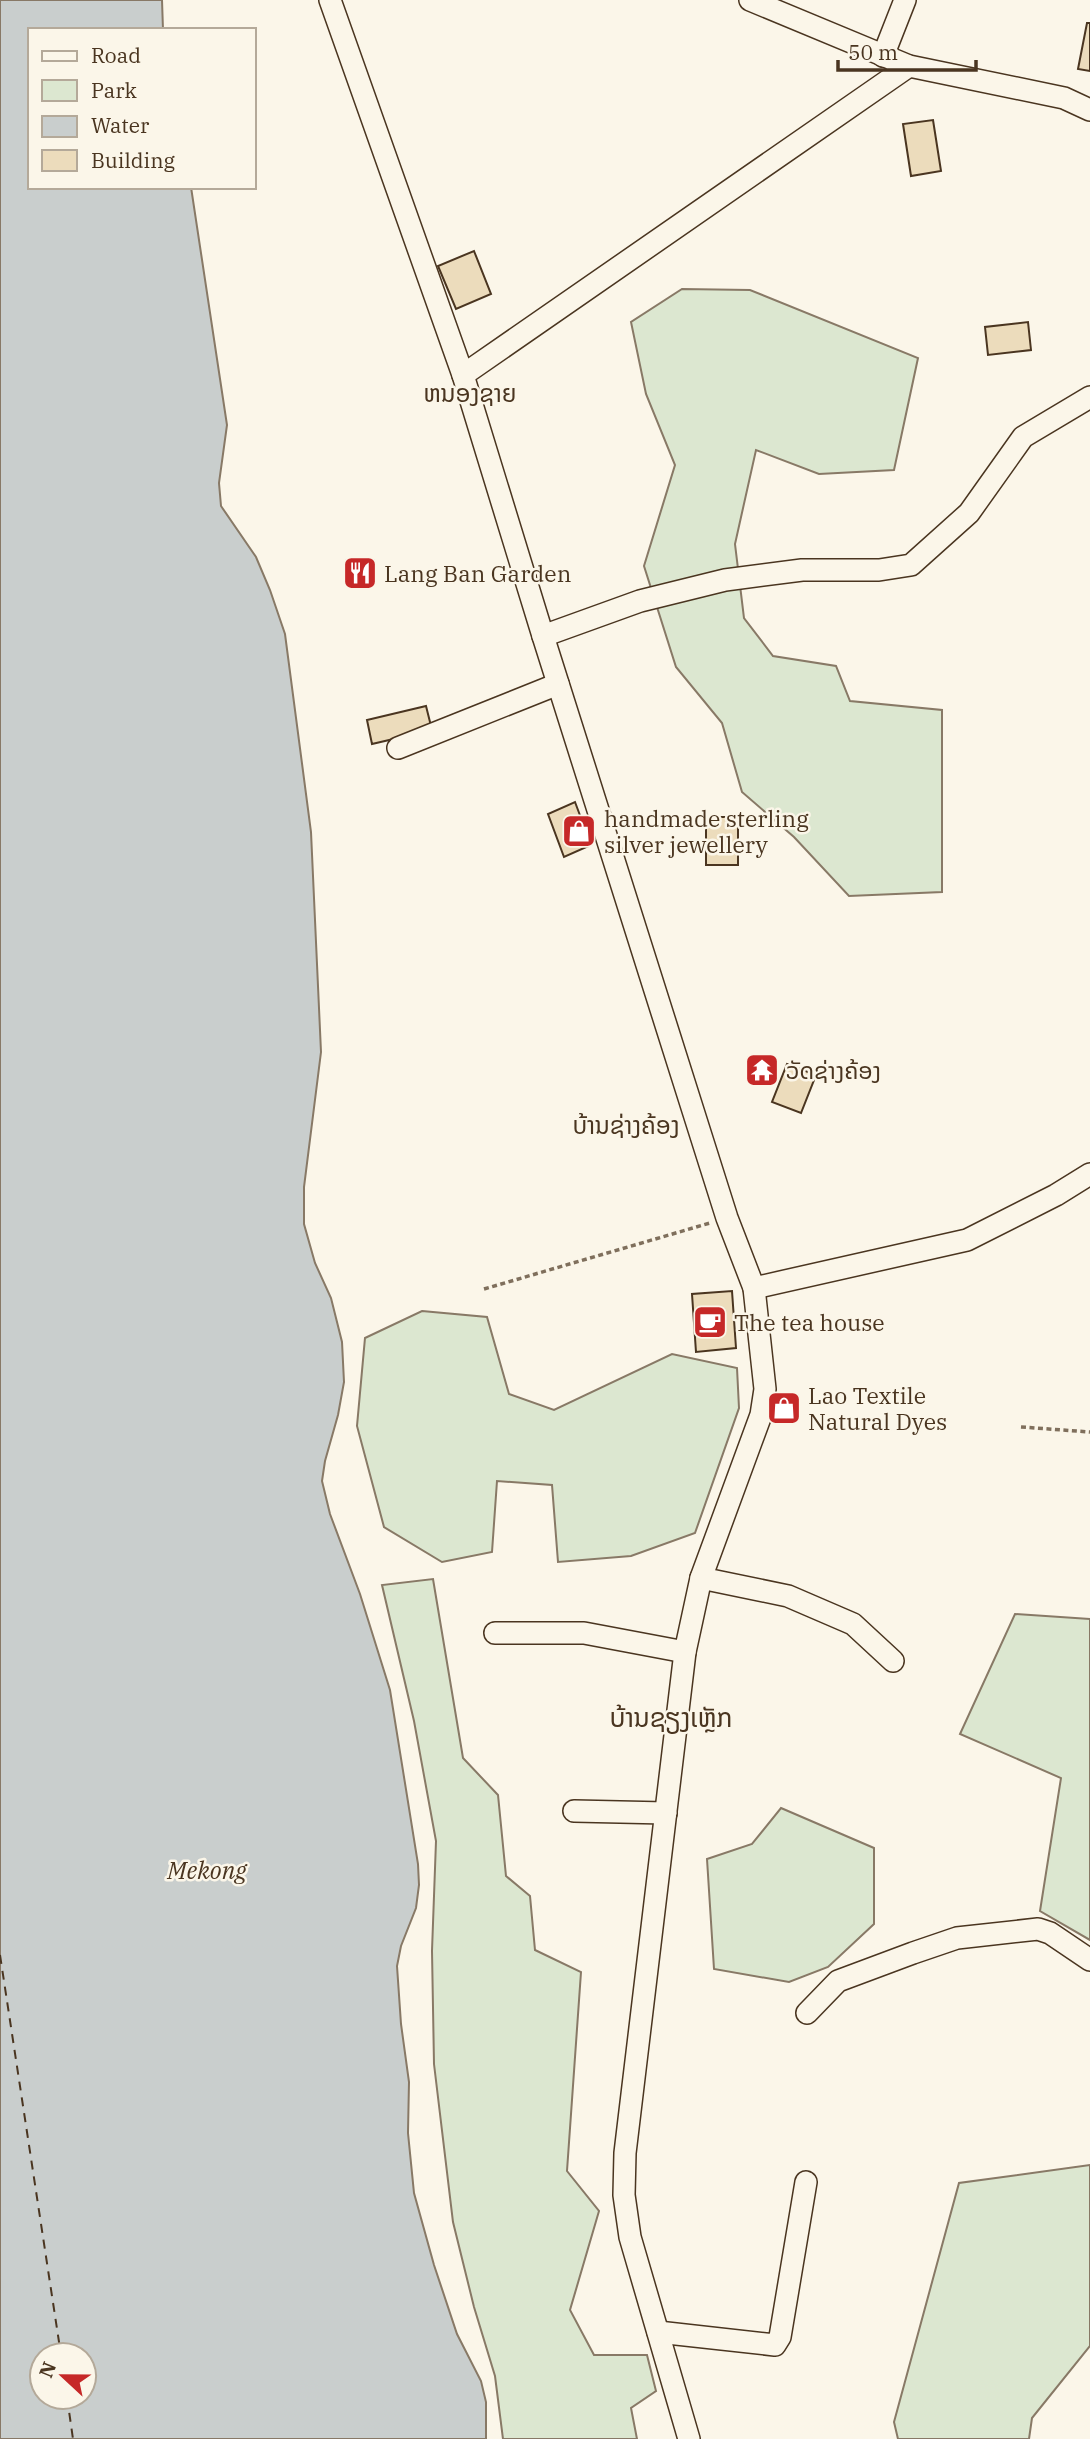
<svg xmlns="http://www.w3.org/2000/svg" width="1090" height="2439" viewBox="0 0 1090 2439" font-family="'IBM Plex Serif','Noto Sans Lao',serif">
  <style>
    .green { fill: #dce7d0; stroke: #887966; stroke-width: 2 }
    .water { fill: #c9cecd; stroke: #887966; stroke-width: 2; fill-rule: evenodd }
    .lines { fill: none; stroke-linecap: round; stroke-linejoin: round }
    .ferry { stroke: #4a3520; stroke-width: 2; stroke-dasharray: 9 7; stroke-linecap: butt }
    .building { fill: #ecdcbc; stroke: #4a3520; stroke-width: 2 }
    .minor-casing { stroke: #4a3520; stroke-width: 24 }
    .path { stroke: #7f6f5c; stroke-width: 3.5; stroke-dasharray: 5 3.5; stroke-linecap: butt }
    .minor { stroke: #fbf6e9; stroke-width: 21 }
    .labels { text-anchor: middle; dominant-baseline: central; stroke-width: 5; stroke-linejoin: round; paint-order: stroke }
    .poi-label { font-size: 23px; fill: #4a3520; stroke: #fbf6e9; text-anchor: start }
    .neighbourhood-label { font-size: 24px; fill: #4a3520; stroke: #fbf6e9 }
    .water-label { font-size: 24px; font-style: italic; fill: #4a3520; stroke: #fbf6e9 }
    .quarter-label { font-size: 26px; fill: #4a3520; stroke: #fbf6e9 }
  </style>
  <rect width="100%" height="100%" fill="#fbf6e9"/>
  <g class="green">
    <path d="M 682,289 L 750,290 L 918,358 L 894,470 L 819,474 L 756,450 L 735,544 L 744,618 L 773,656 L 836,666 L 850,701 L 942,710 L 942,892 L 849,896 L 794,837 L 742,792 L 722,723 L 676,667 L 644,566 L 675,465 L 646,394 L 631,322 Z"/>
    <path d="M 422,1311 L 487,1317 L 509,1394 L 554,1410 L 672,1354 L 737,1368 L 739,1408 L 695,1533 L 631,1556 L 558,1562 L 552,1485 L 497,1481 L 492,1552 L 442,1562 L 384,1527 L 357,1426 L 365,1338 Z"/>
    <path d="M 433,1579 L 463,1758 L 498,1795 L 506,1876 L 530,1896 L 535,1950 L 581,1972 L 567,2171 L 599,2211 L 570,2310 L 594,2355 L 647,2355 L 656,2391 L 631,2408 L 637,2439 L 503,2439 L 495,2376 L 474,2307 L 453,2222 L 434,2064 L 432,1951 L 436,1841 L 414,1721 L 382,1585 Z"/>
    <path d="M 1015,1614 L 1090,1619 L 1090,1940 L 1040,1911 L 1061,1778 L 960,1734 Z"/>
    <path d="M 781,1808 L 874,1848 L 874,1924 L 828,1967 L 789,1982 L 714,1969 L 707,1859 L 752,1844 Z"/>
    <path d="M 1090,2165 L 1090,2346 L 1032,2418 L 1029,2439 L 898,2439 L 894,2422 L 959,2183 Z"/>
  </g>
  <path class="water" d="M 0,0 L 162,0 L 163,30 L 30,30 L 30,187 L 191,187 L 227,425 L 219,483 L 221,506 L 256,557 L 270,590 L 285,634 L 311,832 L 321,1052 L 304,1187 L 304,1224 L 315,1263 L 331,1298 L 342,1342 L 344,1382 L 338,1415 L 325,1461 L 322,1481 L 330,1514 L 360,1594 L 390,1690 L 418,1864 L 419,1885 L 416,1908 L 401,1946 L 397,1966 L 401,2024 L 409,2082 L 408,2133 L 414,2193 L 434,2265 L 457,2334 L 481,2381 L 486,2402 L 486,2439 L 0,2439 ZM 42,2355 L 84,2355 L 84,2397 L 42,2397 Z"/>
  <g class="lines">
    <g class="ferry">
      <path d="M 0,1955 L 61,2355"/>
      <path d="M 67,2397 L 73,2439"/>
    </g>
  </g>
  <g class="building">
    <path d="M 1087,23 L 1090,23 L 1090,71 L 1078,69 Z"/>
    <path d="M 933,120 L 941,171 L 911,176 L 903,124 Z"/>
    <path d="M 474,251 L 491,294 L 456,309 L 438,266 Z"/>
    <path d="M 1028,322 L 1031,350 L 988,355 L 985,327 Z"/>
    <path d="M 426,706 L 432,730 L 372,744 L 367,720 Z"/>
    <path d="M 575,802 L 591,845 L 564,857 L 548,814 Z"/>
    <rect x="706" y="817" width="32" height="48"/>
    <path d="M 787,1064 L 816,1075 L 801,1113 L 772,1102 Z"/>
    <path d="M 732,1291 L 736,1348 L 696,1352 L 692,1294 Z"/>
  </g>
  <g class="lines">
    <g class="minor-casing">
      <g id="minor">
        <path d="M 330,0 L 463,375 L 543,636 L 727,1218 L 754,1288 L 765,1389 L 761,1415 L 701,1578 L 685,1652 L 625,2153 L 624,2195 L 630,2237 L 689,2439"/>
        <path d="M 750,0 L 909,66 L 1064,98 L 1090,110"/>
        <path d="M 883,56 L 905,0"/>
        <path d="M 463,375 L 909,66"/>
        <path d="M 543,636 L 640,601 L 725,580 L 802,570 L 879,570 L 911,565 L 969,513 L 1023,437 L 1090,397"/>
        <path d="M 398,748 L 558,684"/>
        <path d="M 754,1288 L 967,1240 L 1056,1195 L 1090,1174"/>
        <path d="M 701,1578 L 788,1596 L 853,1624 L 893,1661"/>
        <path d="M 495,1633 L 584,1633 L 685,1652"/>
        <path d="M 574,1811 L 666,1813"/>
        <path d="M 807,2013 L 838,1981 L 913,1953 L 957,1938 L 1038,1929 L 1050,1933 L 1090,1960"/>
        <path d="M 658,2332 L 775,2345 L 780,2337 L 806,2182"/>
      </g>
    </g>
    <g class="path">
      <path d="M 484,1289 L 710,1223"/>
      <path d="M 1021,1427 L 1090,1432"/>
    </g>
    <use href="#minor" class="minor"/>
  </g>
  <defs>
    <g id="restaurant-square" transform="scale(1.75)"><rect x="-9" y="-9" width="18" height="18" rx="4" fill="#c62828" stroke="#fbf6e9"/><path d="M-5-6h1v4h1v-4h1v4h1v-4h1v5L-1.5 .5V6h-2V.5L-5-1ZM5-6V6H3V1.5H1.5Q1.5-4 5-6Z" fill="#fff"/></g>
    <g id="shop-square" transform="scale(1.75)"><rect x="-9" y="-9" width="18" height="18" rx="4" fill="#c62828" stroke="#fbf6e9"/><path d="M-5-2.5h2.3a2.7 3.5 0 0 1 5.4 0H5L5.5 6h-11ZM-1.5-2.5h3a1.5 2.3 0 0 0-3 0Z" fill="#fff"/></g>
    <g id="temple-square" transform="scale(1.75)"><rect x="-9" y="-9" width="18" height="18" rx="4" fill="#c62828" stroke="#fbf6e9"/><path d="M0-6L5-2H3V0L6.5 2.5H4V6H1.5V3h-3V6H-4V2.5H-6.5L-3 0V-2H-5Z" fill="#fff"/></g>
    <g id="cafe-square" transform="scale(1.75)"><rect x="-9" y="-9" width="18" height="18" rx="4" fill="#c62828" stroke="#fbf6e9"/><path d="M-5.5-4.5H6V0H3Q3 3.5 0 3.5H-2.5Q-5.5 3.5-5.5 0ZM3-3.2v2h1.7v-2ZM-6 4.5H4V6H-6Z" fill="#fff"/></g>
  </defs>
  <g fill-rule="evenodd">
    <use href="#restaurant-square" x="360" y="573"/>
    <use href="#shop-square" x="579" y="831"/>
    <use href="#temple-square" x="762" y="1070"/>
    <use href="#cafe-square" x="710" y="1322"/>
    <use href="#shop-square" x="784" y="1408"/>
  </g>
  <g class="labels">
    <g class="poi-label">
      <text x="384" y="573">Lang Ban Garden</text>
      <text x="604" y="818">handmade sterling<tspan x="604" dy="26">silver jewellery</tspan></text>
      <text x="786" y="1070">ວັດຊ່າງຄ້ອງ</text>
      <text x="734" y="1322">The tea house</text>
      <text x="808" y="1395">Lao Textile<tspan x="808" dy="26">Natural Dyes</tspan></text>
    </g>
    <g class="neighbourhood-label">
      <text x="470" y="393">ຫນອງຊາຍ</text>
      <text x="626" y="1125">ບ້ານຊ່າງຄ້ອງ</text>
    </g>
    <g class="water-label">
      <text x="207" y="1870">Mekong</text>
    </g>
    <g class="quarter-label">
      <text x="671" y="1717">ບ້ານຊຽງເຫຼັກ</text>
    </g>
  </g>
  <rect x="28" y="28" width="228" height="161" fill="#fbf6e9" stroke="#b4a999" stroke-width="2"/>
  <rect x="42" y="51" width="35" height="10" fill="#fbf6e9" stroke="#b4a999" stroke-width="2"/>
  <text x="91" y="63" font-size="21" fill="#4a3520">Road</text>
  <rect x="42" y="80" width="35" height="21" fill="#dce7d0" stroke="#b4a999" stroke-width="2"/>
  <text x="91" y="98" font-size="21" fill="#4a3520">Park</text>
  <rect x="42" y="116" width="35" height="21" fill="#c9cecd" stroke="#b4a999" stroke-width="2"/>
  <text x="91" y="133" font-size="21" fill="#4a3520">Water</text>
  <rect x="42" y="150" width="35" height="21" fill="#ecdcbc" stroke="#b4a999" stroke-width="2"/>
  <text x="91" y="168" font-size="21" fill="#4a3520">Building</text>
  <g transform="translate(63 2376) rotate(292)"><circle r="33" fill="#fbf6e9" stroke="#b4a999" stroke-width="2"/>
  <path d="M0-5L12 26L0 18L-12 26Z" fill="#c62828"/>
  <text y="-10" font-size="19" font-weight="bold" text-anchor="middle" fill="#4a3520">N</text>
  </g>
  <path d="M838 60v10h138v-10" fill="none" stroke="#4a3520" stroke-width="3.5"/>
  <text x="848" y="60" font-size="21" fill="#4a3520" stroke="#fbf6e9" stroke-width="5" paint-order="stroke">50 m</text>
</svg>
